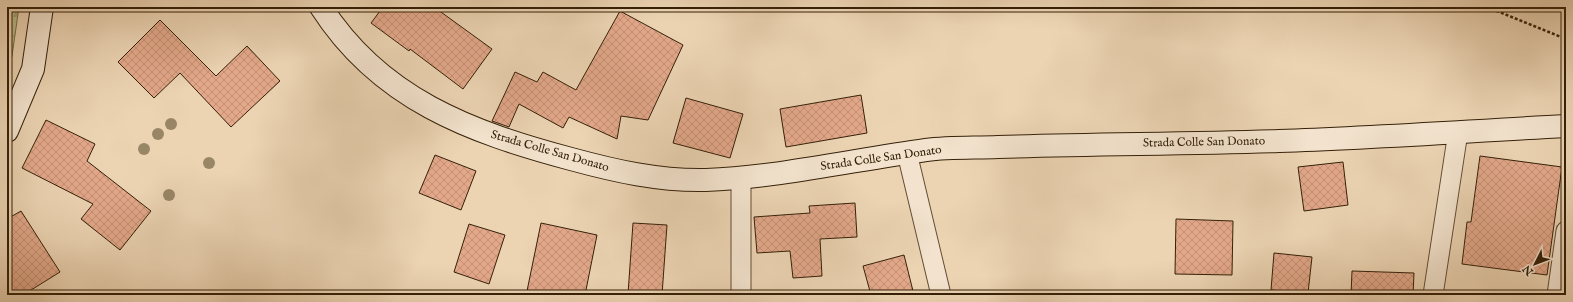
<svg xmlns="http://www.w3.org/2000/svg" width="1573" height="302" viewBox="0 0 1573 302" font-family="'IM FELL English',serif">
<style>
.forest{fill:url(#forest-firs);stroke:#766e4a}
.building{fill:url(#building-cross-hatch);stroke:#342008}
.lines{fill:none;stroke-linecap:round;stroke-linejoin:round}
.street-casing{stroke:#624d33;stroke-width:21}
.secondary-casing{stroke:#342008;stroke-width:24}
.path{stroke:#342008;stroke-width:2.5;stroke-dasharray:3 2;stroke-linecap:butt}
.street{stroke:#f3e3ce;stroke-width:19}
.secondary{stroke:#f3e3ce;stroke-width:22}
.tree{fill:#998667}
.labels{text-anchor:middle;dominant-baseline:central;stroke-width:4;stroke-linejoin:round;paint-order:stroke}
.street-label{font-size:12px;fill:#342008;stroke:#f3e3ce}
</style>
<defs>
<pattern id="forest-firs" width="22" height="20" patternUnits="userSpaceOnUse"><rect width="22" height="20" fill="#b9bc8b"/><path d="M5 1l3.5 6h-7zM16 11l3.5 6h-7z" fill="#a0a176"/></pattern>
<pattern id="building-cross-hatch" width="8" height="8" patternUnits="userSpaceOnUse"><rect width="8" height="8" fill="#e3a88a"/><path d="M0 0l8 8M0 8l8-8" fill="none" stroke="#c39076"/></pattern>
</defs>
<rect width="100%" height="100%" fill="#ecd4b3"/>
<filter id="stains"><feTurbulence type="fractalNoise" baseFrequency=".005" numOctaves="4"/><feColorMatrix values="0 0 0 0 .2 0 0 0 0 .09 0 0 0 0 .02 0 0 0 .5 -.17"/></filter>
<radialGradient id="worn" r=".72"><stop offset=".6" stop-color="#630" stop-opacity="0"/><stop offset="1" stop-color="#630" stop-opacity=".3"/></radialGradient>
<path class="forest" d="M7,7H19L12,56L7,75Z"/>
<g class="building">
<path d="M383,7H434L492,49L463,89L410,49L409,51L371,23Z"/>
<path d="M620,11L683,45L648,120L621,116L617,139L569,117L563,128L519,104L509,127L492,121L515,72L537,82L543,72L576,90Z"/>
<path d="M160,20L216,76L247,46L280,81L231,127L180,73L154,98L118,62Z"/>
<path d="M861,95L867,133L786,147L780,109Z"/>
<path d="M686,98L743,114L730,158L673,143Z"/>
<path d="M46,120L95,144L87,161L151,211L120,250L81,219L93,204L22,168Z"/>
<path d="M435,155L476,171L461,210L419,193Z"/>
<path d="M1480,156L1562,167L1547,275L1462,264L1467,222H1471Z"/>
<path d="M1343,162L1348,205L1304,211L1298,167Z"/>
<path d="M855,203L857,237L820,239L822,276L793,278L790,251L757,253L754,217L810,213L809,206Z"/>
<path d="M21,211L60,272L23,295H7V219Z"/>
<path d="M1176,219L1233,221L1232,275L1175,274Z"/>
<path d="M541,223L597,235L585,295H548L527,291Z"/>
<path d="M633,223L667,225L662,295L628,294Z"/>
<path d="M469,224L505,235L489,284L454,272Z"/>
<path d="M1274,253L1312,257L1308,293L1271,290Z"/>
<path d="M904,255L914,295H871L863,266Z"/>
<path d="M1352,271L1414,273L1413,295H1351Z"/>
</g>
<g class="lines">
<g class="street-casing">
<g id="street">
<path d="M907,153L941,295"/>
<path d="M741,178V295"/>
<path d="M1433,295L1458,132"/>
<path d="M1557,295L1566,231"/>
</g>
</g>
<g class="secondary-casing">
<g id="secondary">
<path d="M321,7C380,99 470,132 571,159C615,171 659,181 706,180C780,177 853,160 926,150C950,147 974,148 998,147C1091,144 1185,144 1279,141C1375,138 1470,131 1566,126"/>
<path d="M7,131L33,69L42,7"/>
</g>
</g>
<path class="path" d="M1487,7L1566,39"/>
<use href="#street" class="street"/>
<use href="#secondary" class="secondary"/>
</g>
<g class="tree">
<circle cx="171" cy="124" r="6"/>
<circle cx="158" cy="134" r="6"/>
<circle cx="144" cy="149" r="6"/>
<circle cx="209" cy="163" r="6"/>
<circle cx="169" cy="195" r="6"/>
</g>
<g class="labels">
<g class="street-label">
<text transform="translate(1204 142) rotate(-1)">Strada Colle San Donato</text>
<text transform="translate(550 151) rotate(16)">Strada Colle San Donato</text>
<text transform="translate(881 158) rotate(-8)">Strada Colle San Donato</text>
</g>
</g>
<rect width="1573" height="302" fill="none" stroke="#ecd4b3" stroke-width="24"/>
<rect x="8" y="8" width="1557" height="286" fill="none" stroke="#342008" stroke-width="2"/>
<rect x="12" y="12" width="1549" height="278" fill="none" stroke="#342008"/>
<g transform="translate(1535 264) rotate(228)" stroke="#f3e3ce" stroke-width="3" paint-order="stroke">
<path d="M0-3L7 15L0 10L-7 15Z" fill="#342008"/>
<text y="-6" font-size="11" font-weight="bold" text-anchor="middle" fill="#342008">N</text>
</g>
<rect width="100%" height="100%" filter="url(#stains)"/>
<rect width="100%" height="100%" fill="url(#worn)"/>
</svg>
